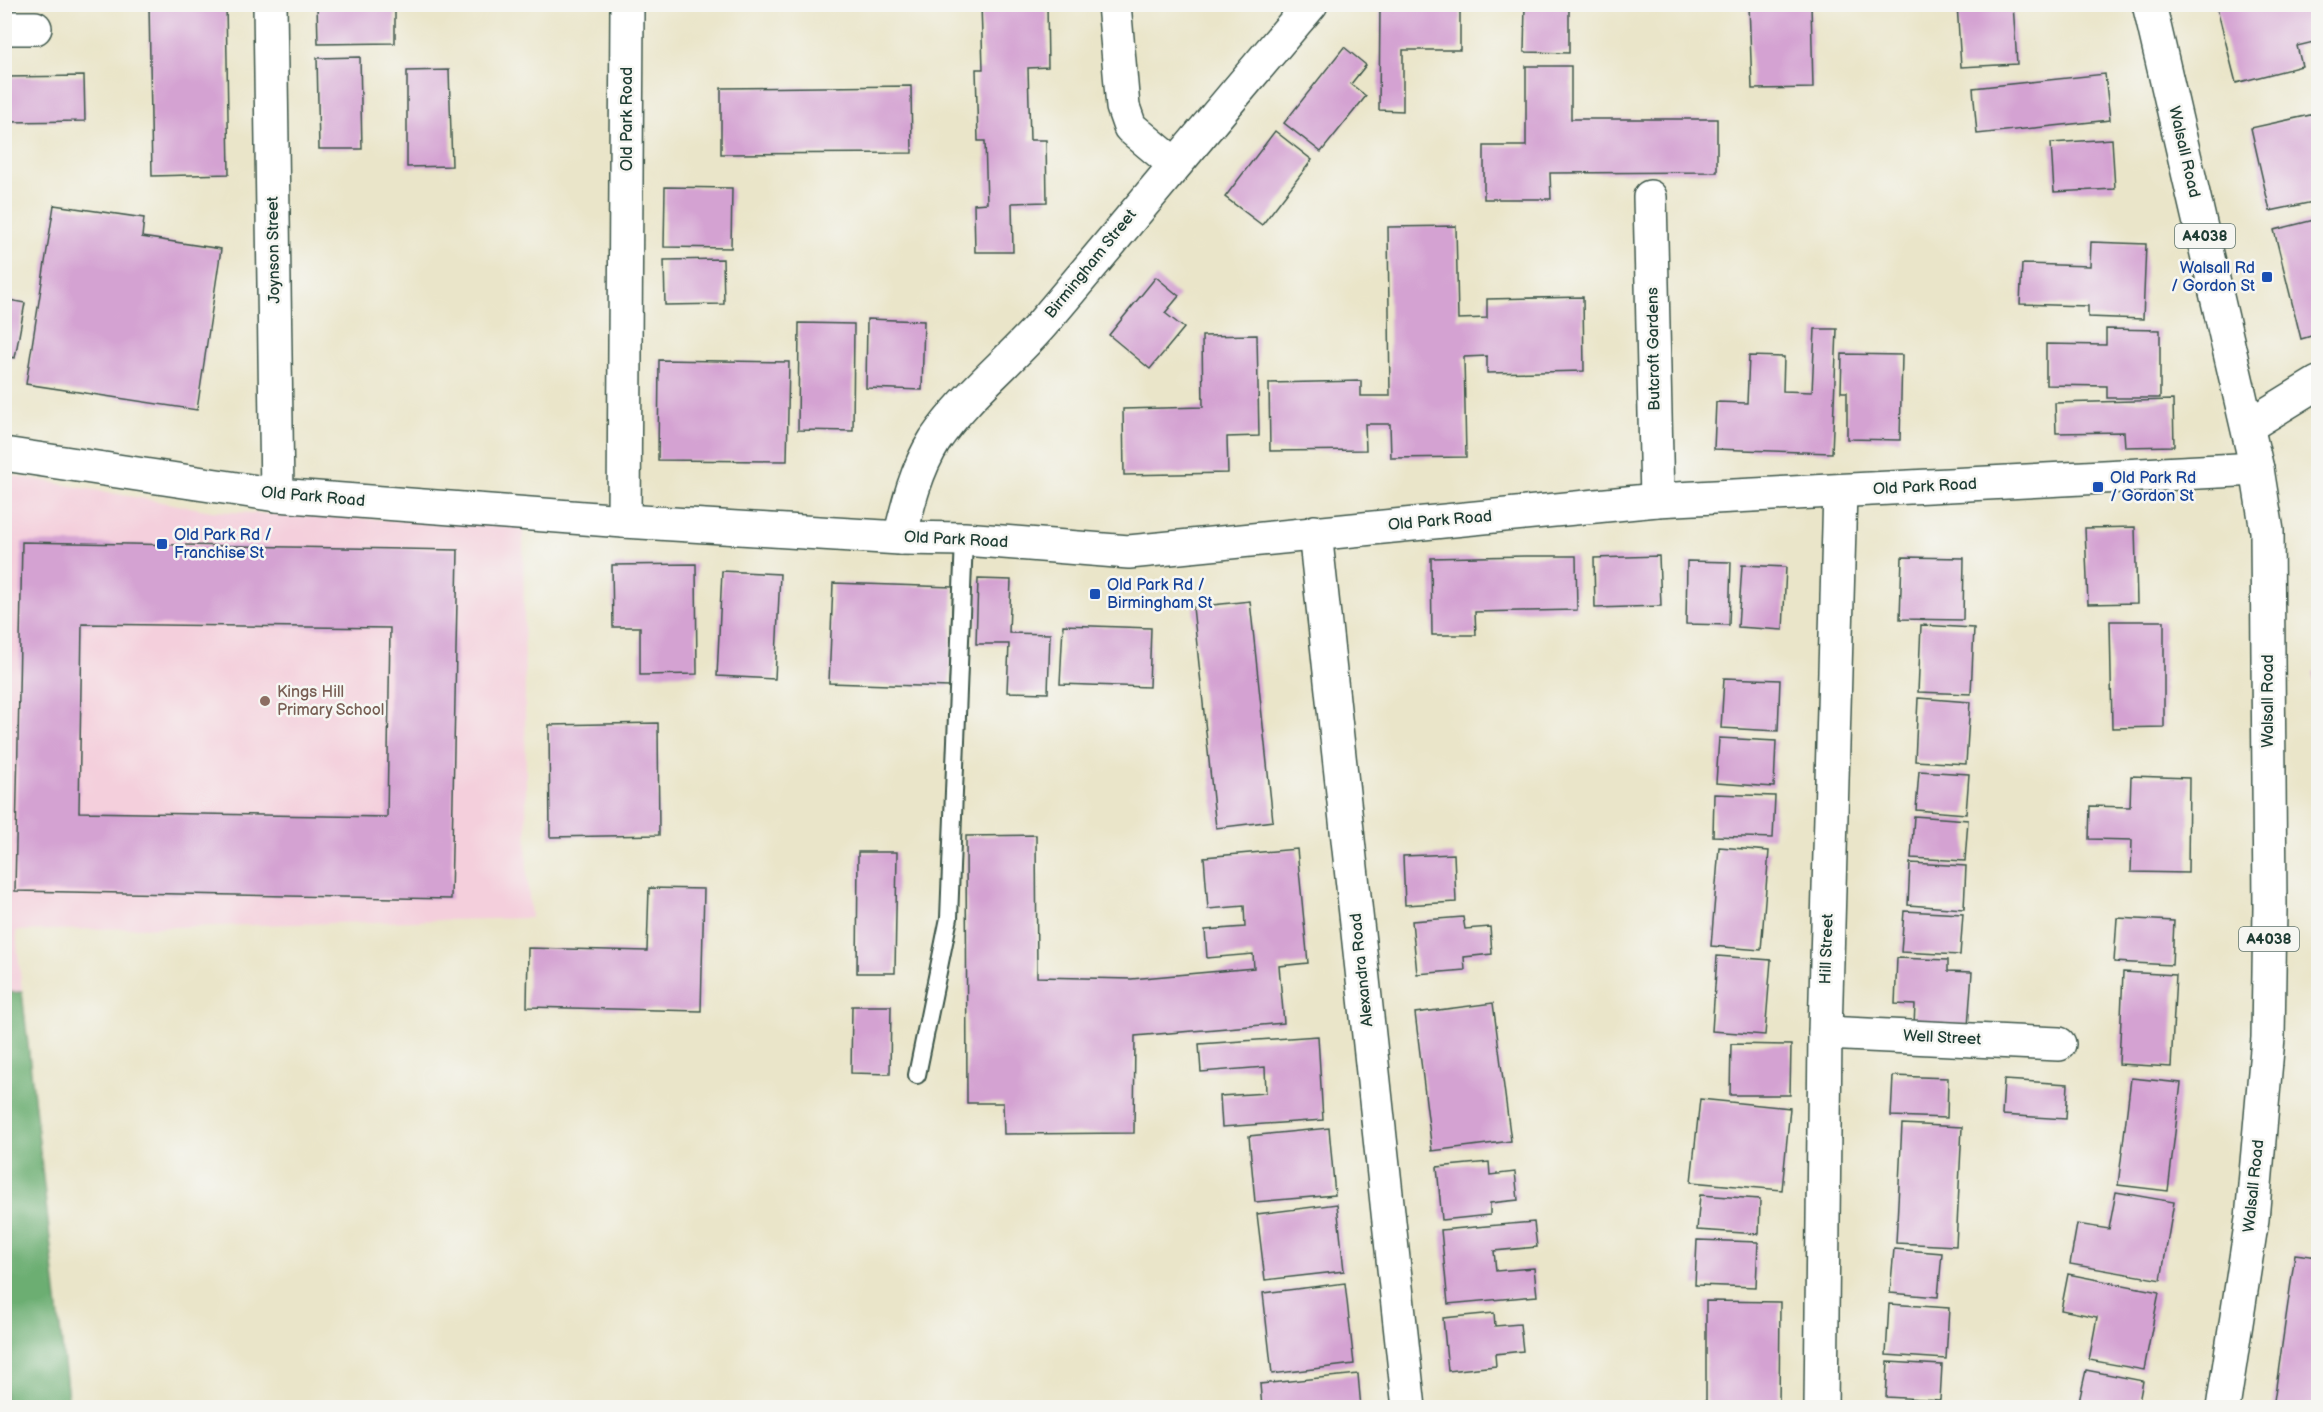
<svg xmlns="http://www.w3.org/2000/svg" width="2323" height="1412" viewBox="0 0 2323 1412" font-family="'Balsamiq Sans',sans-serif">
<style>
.built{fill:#f4cfdc}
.forest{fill:#6cae72;stroke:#467653;stroke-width:1.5}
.building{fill:#d4a2d2;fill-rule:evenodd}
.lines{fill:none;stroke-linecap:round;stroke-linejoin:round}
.lane-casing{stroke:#3d564a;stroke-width:20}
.street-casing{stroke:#3d564a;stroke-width:36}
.secondary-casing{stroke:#3d564a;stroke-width:36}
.primary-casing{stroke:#3d564a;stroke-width:36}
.lane{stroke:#fff;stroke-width:16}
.street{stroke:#fff;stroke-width:33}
.secondary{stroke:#fff;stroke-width:33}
.primary{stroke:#fff;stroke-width:33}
.transit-dot{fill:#1a4fb4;stroke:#f6f6f2;stroke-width:2}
.education-dot{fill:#8d6e63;stroke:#f6f6f2;stroke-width:2}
.labels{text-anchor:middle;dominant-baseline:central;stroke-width:5;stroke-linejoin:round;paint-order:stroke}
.shield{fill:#f6f6f2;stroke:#60746d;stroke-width:1.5}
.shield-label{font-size:15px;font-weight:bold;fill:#1f3d34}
.street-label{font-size:16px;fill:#1f3d34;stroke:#f6f6f2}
.transit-label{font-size:16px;fill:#164399;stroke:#f6f6f2;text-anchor:start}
.education-label{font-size:16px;fill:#785e54;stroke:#f6f6f2;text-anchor:start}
</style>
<rect width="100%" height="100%" fill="#f6f6f2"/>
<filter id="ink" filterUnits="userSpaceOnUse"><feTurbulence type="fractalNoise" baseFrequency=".0167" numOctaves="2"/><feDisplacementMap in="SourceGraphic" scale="12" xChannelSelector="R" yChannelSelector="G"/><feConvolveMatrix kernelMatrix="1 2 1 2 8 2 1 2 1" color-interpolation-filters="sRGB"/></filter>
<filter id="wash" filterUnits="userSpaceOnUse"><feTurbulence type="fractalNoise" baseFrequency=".008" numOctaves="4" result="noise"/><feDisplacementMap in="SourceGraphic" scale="24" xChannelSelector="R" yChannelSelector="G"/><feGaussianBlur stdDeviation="1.35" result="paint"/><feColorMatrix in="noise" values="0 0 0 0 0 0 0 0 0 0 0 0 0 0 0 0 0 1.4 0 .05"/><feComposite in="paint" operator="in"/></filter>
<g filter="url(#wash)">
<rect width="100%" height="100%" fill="#eae5c9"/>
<path class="built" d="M5,474L212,511L523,526L527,876L531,918L16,931L22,992L5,993Z"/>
<path class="forest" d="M22,992L69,1407H5L4,993Z"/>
<g id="blocks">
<g class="building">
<path d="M149,4H226L229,174L152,176Z"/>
<path d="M317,4H395V43L318,44Z"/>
<path d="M981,4H1047L1048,67L1028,68L1030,140H1046L1047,202L1012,203L1013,252H975L974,204L987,203L985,141H978L976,69H983Z"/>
<path d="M1380,4H1460V50H1403V111L1379,110Z"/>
<path d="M1525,4H1569V53L1524,52Z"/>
<path d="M1749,4H1811L1813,88L1752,89Z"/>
<path d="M1957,4H2013L2017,64L1961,67Z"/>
<path d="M2216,4H2318V41L2297,46L2302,66L2236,83Z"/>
<path d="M1344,47L1366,65L1351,84L1366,96L1321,152L1284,123Z"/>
<path d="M360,57L362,149H319L317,58Z"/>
<path d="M1526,66H1571V119H1717V172L1550,173L1551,199H1484V146H1526Z"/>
<path d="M449,70L452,166L407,167V71Z"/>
<path d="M2105,74L2110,120L1977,134L1973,88Z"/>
<path d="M84,76L85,121L5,122V77Z"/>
<path d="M911,86L912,153L721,154V88Z"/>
<path d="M2315,114L2318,130V201L2270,211L2251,128Z"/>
<path d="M1275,131L1312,160L1262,225L1225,197Z"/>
<path d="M2112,139L2115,189L2054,192L2051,143Z"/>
<path d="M665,187L732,188L731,248L664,247Z"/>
<path d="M54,205L144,218L142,237L221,249L197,410L26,384Z"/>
<path d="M2318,219V334L2301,339L2274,230Z"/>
<path d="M1456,226L1458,319L1487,318V299L1583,297L1584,371L1487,373V356L1464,357L1466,457L1391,458L1390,424H1365L1366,450L1270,451L1269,383L1361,381V396H1390L1388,227Z"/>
<path d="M2091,242L2146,244L2143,319L2088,317V306L2020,304L2022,264L2090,266Z"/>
<path d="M723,259L724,304L665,305L664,260Z"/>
<path d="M1156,277L1179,296L1165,313L1184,328L1150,369L1109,335Z"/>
<path d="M4,299L25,303L15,358L4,356Z"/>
<path d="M867,319L924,321L922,390L866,388Z"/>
<path d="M799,323L854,324L853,431L798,430Z"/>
<path d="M1815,329H1837L1832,453L1714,449L1716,402L1747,403L1749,356L1784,357L1783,391L1812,392Z"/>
<path d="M2106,329L2160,330V398H2107V386L2046,385V344L2106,345Z"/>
<path d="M1257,335L1259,436L1227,437L1228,473L1124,475L1123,409L1203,407L1202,336Z"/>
<path d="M1842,354L1902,355L1900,440L1847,439V392H1841Z"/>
<path d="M659,360L789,362L787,461L658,460Z"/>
<path d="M2173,400L2174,446L2125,447L2124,432L2056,433L2055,403Z"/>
<path d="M2318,435V517H2315L2313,436Z"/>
<path d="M2135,527L2137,603L2088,604L2085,528Z"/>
<path d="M22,542L458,550L451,899L15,891ZM82,624L390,628L387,817L79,812Z"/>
<path d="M1525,556H1576L1577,610L1475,612L1476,635H1432L1431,558Z"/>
<path d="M1659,556L1661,606L1595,608L1594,558Z"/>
<path d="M1902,557L1964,558L1963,620L1900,619Z"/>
<path d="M1687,561L1731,562L1729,625L1686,624Z"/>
<path d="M696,564L697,674L640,675V627H613L612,565Z"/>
<path d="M1742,565L1786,567L1783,630L1738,627Z"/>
<path d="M722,571L780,574L775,679L717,676Z"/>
<path d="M978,579L1011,580L1009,633L1050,634L1048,693L1007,692L1009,644H976Z"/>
<path d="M833,583L953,587L949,687L829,683Z"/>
<path d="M1250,601L1273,821L1216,828L1193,607Z"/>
<path d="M2110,621H2164V727L2112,728Z"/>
<path d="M1063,625L1151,628L1149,687L1060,684Z"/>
<path d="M1921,625L1974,628L1971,694L1918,692Z"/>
<path d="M2318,671V708H2317L2313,672Z"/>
<path d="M1724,678L1780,680L1778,731L1721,728Z"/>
<path d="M1918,698L1970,702L1966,764L1915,761Z"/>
<path d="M658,723L659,835L550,837L549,725Z"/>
<path d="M1719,738L1776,741L1774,787L1716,783Z"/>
<path d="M1919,771L1969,774L1966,814L1916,810Z"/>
<path d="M2131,776L2189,778L2188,873L2131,872L2132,840L2089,839L2090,806L2130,807Z"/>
<path d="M1714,794L1775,796L1773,838L1713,836Z"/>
<path d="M1914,816L1968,820L1965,861L1911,858Z"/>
<path d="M1036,835L1037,977L1131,979L1254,968L1253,954L1207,958L1205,930L1245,927L1244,906L1208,909L1204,857L1297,849L1308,963L1279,966L1284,1023L1135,1036L1134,1133L1004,1134L1003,1103H967L966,836Z"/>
<path d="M1719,847L1769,851L1761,950L1711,946Z"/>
<path d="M858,852H897L895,973H857Z"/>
<path d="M1454,854L1456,902L1405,905L1403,856Z"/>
<path d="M1910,863L1966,866L1964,909L1908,905Z"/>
<path d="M649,888L704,889L701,1011L527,1007L528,948L647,951Z"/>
<path d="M1904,911L1963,914L1960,955L1901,952Z"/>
<path d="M1463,917L1465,929L1490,927L1492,954L1464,957L1465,970L1417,974L1412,921Z"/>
<path d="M2117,918L2174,921L2172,965L2114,962Z"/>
<path d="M1717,956L1771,960L1765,1035L1712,1031Z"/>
<path d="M1897,958L1948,960V971L1972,972L1968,1027L1914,1024L1915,1005L1895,1004Z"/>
<path d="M2123,972L2176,975L2171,1067L2119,1064Z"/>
<path d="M1493,1003L1511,1141L1432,1151L1415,1013Z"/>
<path d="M852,1006H891L890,1074L851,1073Z"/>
<path d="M1318,1036L1323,1120L1222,1127L1220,1096L1266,1093L1265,1067L1201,1072L1199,1044Z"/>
<path d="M1731,1044L1791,1045L1790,1095H1730Z"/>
<path d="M1893,1076L1948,1078L1947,1118L1891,1116Z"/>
<path d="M2131,1078L2181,1083L2168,1191L2118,1185Z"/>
<path d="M2004,1080L2068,1084L2066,1119L2002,1115Z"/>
<path d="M1700,1099L1790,1108L1782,1190L1691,1182Z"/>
<path d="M1902,1124L1962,1127L1956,1246L1896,1243Z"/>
<path d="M1329,1128L1335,1195L1255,1202L1249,1136Z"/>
<path d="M1489,1162L1490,1175L1515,1172L1518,1200L1490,1203V1215L1442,1220L1437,1167Z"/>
<path d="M2116,1192L2174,1202L2161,1280L2070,1264L2077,1224L2109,1229Z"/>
<path d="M1700,1195L1760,1199L1759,1234L1697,1230Z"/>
<path d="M1337,1204L1344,1271L1265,1280L1257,1214Z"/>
<path d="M1534,1222L1537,1247L1494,1251L1496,1271L1534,1268L1537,1296L1448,1304L1441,1230Z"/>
<path d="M1697,1240L1758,1242L1756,1287L1695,1285Z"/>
<path d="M1894,1249L1942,1253L1938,1297L1890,1293Z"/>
<path d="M2295,1254L2318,1257V1408H2273Z"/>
<path d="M2068,1274L2159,1292L2144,1370L2089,1360L2097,1317L2061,1310Z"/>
<path d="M1345,1283L1354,1364L1272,1374L1263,1293Z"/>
<path d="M1706,1301L1780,1302L1779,1408H1706Z"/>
<path d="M1889,1304L1949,1308L1946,1359L1886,1355Z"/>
<path d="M1494,1313L1495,1326L1520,1324L1523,1351L1495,1354L1496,1366L1448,1371L1443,1318Z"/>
<path d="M1888,1362L1942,1365L1940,1400L1886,1397Z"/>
<path d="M2086,1370L2143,1381L2138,1408L2078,1406Z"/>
<path d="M1358,1374L1361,1408H1262L1260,1384Z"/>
<path d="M1888,1404L1939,1405V1408H1888Z"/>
</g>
</g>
</g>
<g filter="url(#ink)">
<use href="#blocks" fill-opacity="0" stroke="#3d564a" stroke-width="1.5"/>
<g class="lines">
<g class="lane-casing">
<path id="lane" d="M917,1075L949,918L964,539"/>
</g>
<g class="street-casing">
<g id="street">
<path d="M270,4L277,495"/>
<path d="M1114,4L1123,107L1130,127L1174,164"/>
<path d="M4,28H35"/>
<path d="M1650,197L1657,500"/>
<path d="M2248,426L2318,383"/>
<path d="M624,521L627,5"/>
<path d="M1315,532L1409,1408"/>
<path d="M900,538C908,504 916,470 935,440C964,397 1008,363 1042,324C1132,218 1220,110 1311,4"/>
<path d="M1825,1033L2059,1044"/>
<path d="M1821,1408L1825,1033L1840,491"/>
</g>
</g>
<g class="secondary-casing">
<path id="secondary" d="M4,454L277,495L624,521L900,538L964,539L1129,552L1657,500L2257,469"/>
</g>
<g class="primary-casing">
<path id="primary" d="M2149,4L2257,469L2267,531L2270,907L2268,1038L2252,1219L2223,1408"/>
</g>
<use href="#lane" class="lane"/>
<use href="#street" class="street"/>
<use href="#secondary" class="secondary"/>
<use href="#primary" class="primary"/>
</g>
</g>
<g class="transit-dot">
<rect x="2261" y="271" width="12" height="12" rx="3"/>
<rect x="2092" y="481" width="12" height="12" rx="3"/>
<rect x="156" y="538" width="12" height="12" rx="3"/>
<rect x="1089" y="588" width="12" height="12" rx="3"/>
</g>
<circle class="education-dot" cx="265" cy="701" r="6"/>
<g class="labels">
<g class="shield">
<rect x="2175" y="224" width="60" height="24" rx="4.5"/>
<rect x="2239" y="927" width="60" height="24" rx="4.5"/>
</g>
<g class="shield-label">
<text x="2205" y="236">A4038</text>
<text x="2269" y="939">A4038</text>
</g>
<g class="street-label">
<text transform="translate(627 119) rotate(-90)">Old Park Road</text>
<text transform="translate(2184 152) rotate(77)">Walsall Road</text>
<text transform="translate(274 250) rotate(-91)">Joynson Street</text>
<text transform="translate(1091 264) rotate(-51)">Birmingham Street</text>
<text transform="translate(1654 349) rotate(-91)">Butcroft Gardens</text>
<text transform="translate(1925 487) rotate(-3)">Old Park Road</text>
<text transform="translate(313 497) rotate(5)">Old Park Road</text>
<text transform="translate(1440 521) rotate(-5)">Old Park Road</text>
<text transform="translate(956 540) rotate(3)">Old Park Road</text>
<text transform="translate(2268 701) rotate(-90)">Walsall Road</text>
<text transform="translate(1827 949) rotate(-88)">Hill Street</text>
<text transform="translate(1362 970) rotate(-96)">Alexandra Road</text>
<text transform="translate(1942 1038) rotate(3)">Well Street</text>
<text transform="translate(2254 1186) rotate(-84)">Walsall Road</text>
</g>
<g class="transit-label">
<text x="2255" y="268" text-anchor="end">Walsall Rd<tspan x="2255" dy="18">/ Gordon St</tspan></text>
<text x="2110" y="478">Old Park Rd<tspan x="2110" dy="18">/ Gordon St</tspan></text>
<text x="174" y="535">Old Park Rd /<tspan x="174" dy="18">Franchise St</tspan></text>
<text x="1107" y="585">Old Park Rd /<tspan x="1107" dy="18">Birmingham St</tspan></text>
</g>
<g class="education-label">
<text x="277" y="692">Kings Hill<tspan x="277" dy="18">Primary School</tspan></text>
</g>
</g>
<rect width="2323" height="1412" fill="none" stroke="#f6f6f2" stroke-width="24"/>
</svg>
